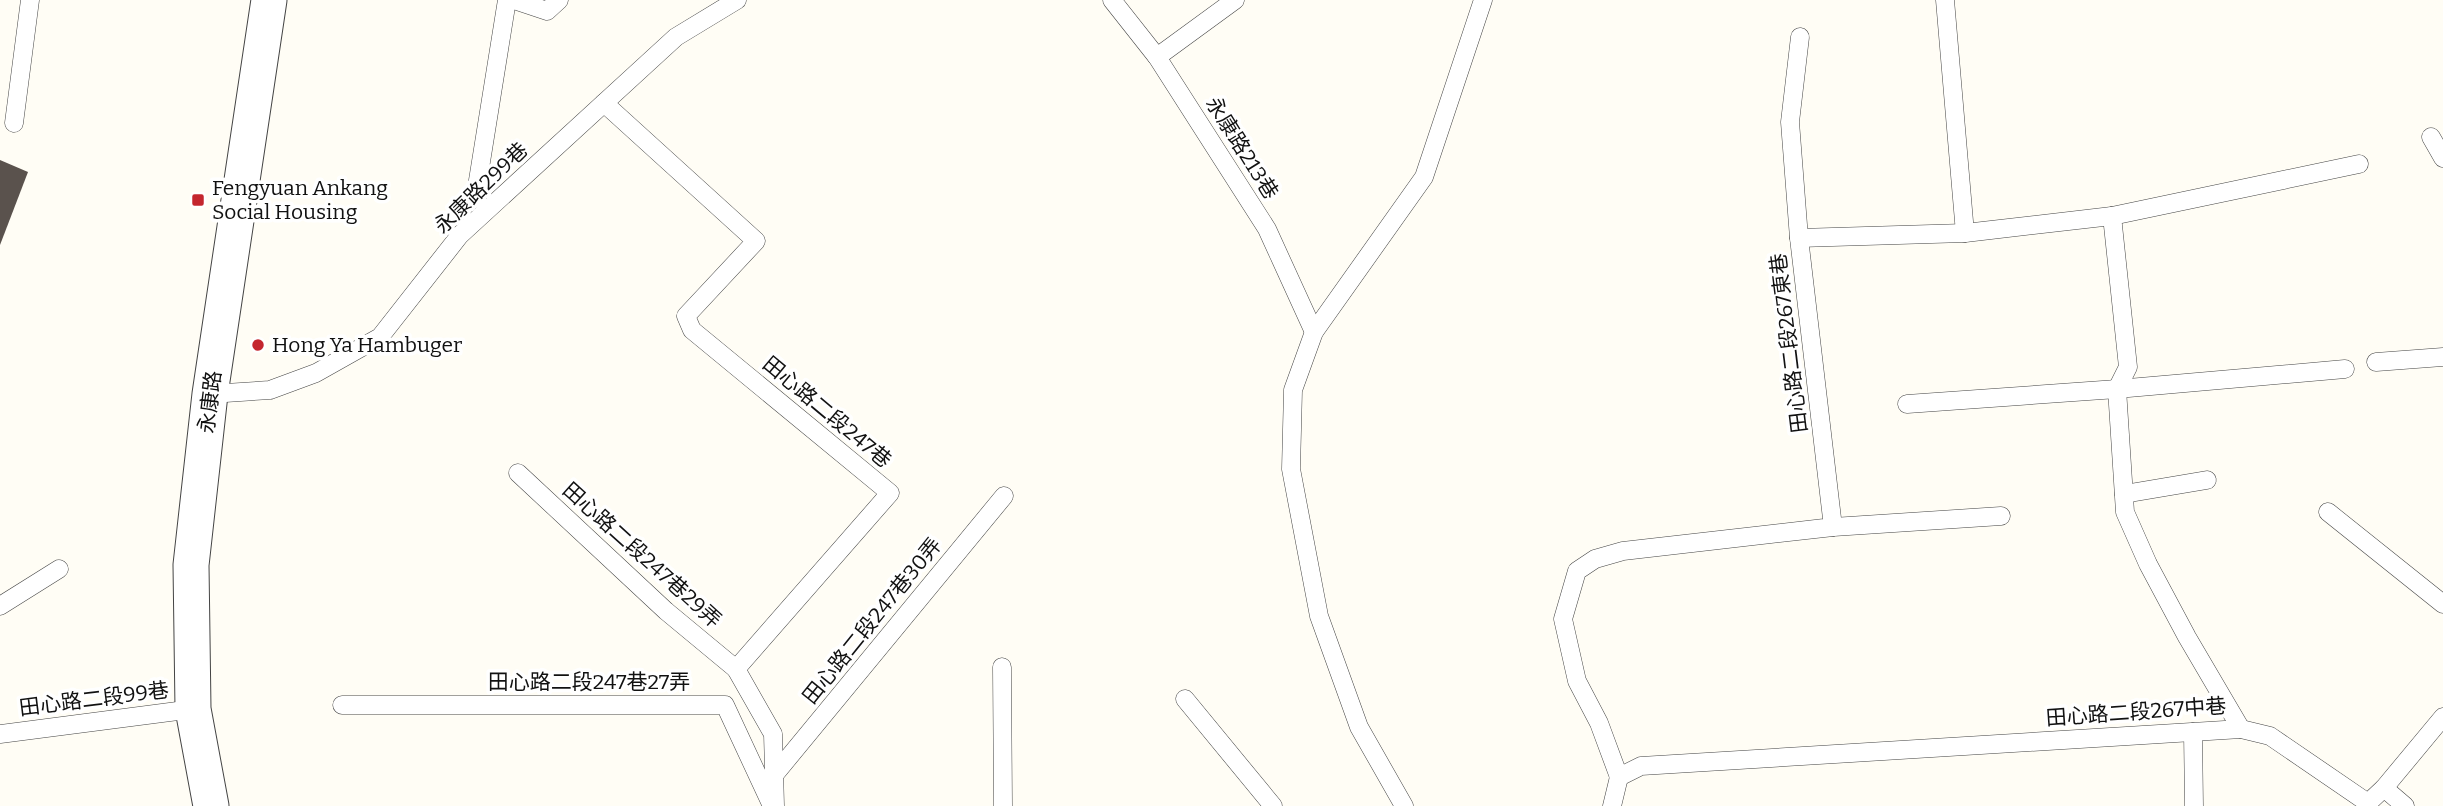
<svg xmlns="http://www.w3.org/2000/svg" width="2443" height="806" viewBox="0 0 2443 806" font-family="Bitter,'Noto Sans TC',serif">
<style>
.building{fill:#5a524d}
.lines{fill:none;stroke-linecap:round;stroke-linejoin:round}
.service-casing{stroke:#444;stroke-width:19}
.minor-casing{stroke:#444;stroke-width:37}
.service{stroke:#fff;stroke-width:18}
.minor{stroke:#fff;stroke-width:35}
.poi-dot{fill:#c4262e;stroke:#fff;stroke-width:2.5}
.labels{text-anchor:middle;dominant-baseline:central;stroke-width:7;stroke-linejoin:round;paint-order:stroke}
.street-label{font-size:21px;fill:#111;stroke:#fff}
.poi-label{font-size:21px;fill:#111;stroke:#fff;text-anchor:start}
</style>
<rect width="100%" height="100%" fill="#fffdf5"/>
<path class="building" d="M0,160L28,172L0,245Z"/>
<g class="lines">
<g class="service-casing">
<g id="service">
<path d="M514,0L547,11L559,0"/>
<path d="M1112,0L1157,57L1267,229L1314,332"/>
<path d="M1945,0L1965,233"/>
<path d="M1157,57L1235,0"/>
<path d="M604,103L756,241L686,316L692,330L890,493L736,669L773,734L775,806"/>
<path d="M14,123L30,0"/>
<path d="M2431,137L2443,158"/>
<path d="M475,199L507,0"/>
<path d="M1799,238L1790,122L1800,37"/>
<path d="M2376,362L2443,357"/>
<path d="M210,394L270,390L316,373L380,337L460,235L676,37L737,0"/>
<path d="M1907,404L2117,389L2345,369"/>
<path d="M518,473L666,611L736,669"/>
<path d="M2124,494L2207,480"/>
<path d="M2328,512L2443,604"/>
<path d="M1833,527L2001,516"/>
<path d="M0,606L59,569"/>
<path d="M1002,667L1003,806"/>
<path d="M1185,699L1273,806"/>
<path d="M342,705H725L772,806"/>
<path d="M2241,729L2270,736L2368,803L2384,788L2405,806"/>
<path d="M2193,732L2194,806"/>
<path d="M0,734L193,709"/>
<path d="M775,774L1004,496"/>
<path d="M1619,777L1599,723L1577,681L1563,619L1577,571L1595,559L1623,551L1833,527L1799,238L1965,233L2112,216L2359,164"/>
<path d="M1619,777L1641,766L2241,729L2187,637L2148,564L2125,512L2117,389L2128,367L2112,216"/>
<path d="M2384,788L2443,717"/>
<path d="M1404,806L1359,727L1319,616L1291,469L1293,390L1314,332L1424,177L1483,0"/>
<path d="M1612,806L1619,777"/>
</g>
</g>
<g class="minor-casing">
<path id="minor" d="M211,806L193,709L191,565L210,394L269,0"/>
</g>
<use href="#service" class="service"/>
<use href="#minor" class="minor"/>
</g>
<g class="poi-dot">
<rect x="191" y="193" width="14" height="14" rx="3.5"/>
<circle cx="258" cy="345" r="7"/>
</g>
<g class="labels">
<g class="street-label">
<text transform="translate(1242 148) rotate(58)">永康路213巷</text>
<text transform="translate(481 188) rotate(-44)">永康路299巷</text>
<text transform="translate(1789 343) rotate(-97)">田心路二段267東巷</text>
<text transform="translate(210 402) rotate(-83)">永康路</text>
<text transform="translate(827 412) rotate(40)">田心路二段247巷</text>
<text transform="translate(642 555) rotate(42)">田心路二段247巷29弄</text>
<text transform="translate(872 621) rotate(-51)">田心路二段247巷30弄</text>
<text x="589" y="682">田心路二段247巷27弄</text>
<text transform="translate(94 699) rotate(-7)">田心路二段99巷</text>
<text transform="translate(2136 712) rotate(-4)">田心路二段267中巷</text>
</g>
<g class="poi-label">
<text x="212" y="188">Fengyuan Ankang<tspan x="212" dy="24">Social Housing</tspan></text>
<text x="272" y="345">Hong Ya Hambuger</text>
</g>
</g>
</svg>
